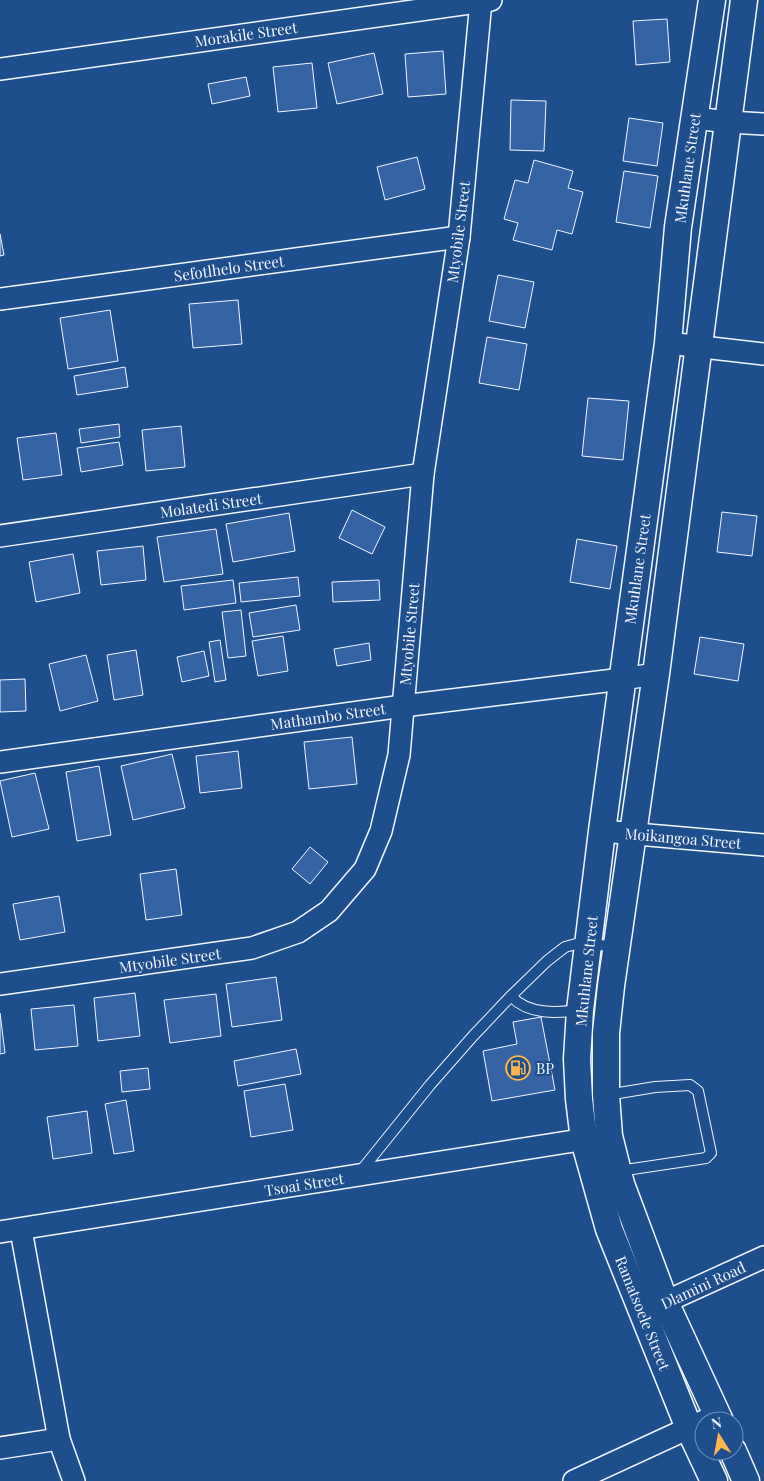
<svg xmlns="http://www.w3.org/2000/svg" width="764" height="1481" viewBox="0 0 764 1481" font-family="'Playfair Display',serif">
<style>
.building{fill:#3563a3;stroke:#f2f6ff}
.lines{fill:none;stroke-linecap:round;stroke-linejoin:round}
.service-casing{stroke:#f2f6ff;stroke-width:12}
.minor-casing{stroke:#f2f6ff;stroke-width:24}
.tertiary-casing{stroke:#f2f6ff;stroke-width:29}
.service{stroke:#1f4e8c;stroke-width:10}
.minor{stroke:#1f4e8c;stroke-width:21}
.tertiary{stroke:#1f4e8c;stroke-width:26}
.labels{text-anchor:middle;dominant-baseline:central;stroke-width:4;stroke-linejoin:round;paint-order:stroke}
.street-label{font-size:15px;fill:#f2f6ff;stroke:#1f4e8c}
.poi-label{font-size:15px;fill:#f2f6ff;stroke:#1f4e8c;text-anchor:start}
</style>
<rect width="100%" height="100%" fill="#1f4e8c"/>
<g class="building">
<path d="M667,19L670,62L636,65L633,21Z"/>
<path d="M443,51L446,94L408,97L405,54Z"/>
<path d="M374,53L383,94L337,104L328,63Z"/>
<path d="M312,63L317,108L278,112L273,67Z"/>
<path d="M246,77L250,96L212,104L208,84Z"/>
<path d="M511,100L546,101L544,151L510,150Z"/>
<path d="M629,118L663,123L657,166L623,161Z"/>
<path d="M417,157L425,189L385,200L377,167Z"/>
<path d="M534,160L573,171L568,188L583,192L572,234L557,230L552,250L513,240L518,223L504,219L515,180L528,183Z"/>
<path d="M624,171L658,176L650,228L616,222Z"/>
<path d="M0,234L4,255L0,256Z"/>
<path d="M498,275L534,282L525,328L489,321Z"/>
<path d="M238,300L242,344L193,348L189,304Z"/>
<path d="M110,310L118,361L68,369L60,318Z"/>
<path d="M487,337L527,344L519,390L479,383Z"/>
<path d="M125,367L128,387L77,395L74,376Z"/>
<path d="M588,398L629,401L623,460L582,456Z"/>
<path d="M119,424L120,437L81,443L79,429Z"/>
<path d="M181,426L185,467L146,471L142,430Z"/>
<path d="M56,433L62,475L23,480L17,438Z"/>
<path d="M119,442L123,465L81,472L77,448Z"/>
<path d="M352,510L385,527L372,554L339,538Z"/>
<path d="M722,512L757,516L752,556L717,552Z"/>
<path d="M289,513L295,551L233,562L226,524Z"/>
<path d="M216,529L223,574L164,582L157,537Z"/>
<path d="M577,539L617,546L610,589L570,582Z"/>
<path d="M143,546L146,580L101,585L97,551Z"/>
<path d="M73,554L80,593L36,602L29,562Z"/>
<path d="M298,577L300,596L241,602L239,583Z"/>
<path d="M233,580L236,603L184,610L181,586Z"/>
<path d="M379,580L380,600L333,602L332,582Z"/>
<path d="M296,605L300,630L253,637L249,613Z"/>
<path d="M241,610L246,656L228,658L222,612Z"/>
<path d="M283,636L288,671L258,676L252,641Z"/>
<path d="M700,637L744,644L738,681L694,674Z"/>
<path d="M220,640L226,680L215,682L209,642Z"/>
<path d="M369,643L371,660L337,666L334,649Z"/>
<path d="M136,650L143,695L114,700L107,655Z"/>
<path d="M204,651L209,676L182,682L177,657Z"/>
<path d="M86,655L98,701L60,711L49,664Z"/>
<path d="M25,679L26,711L0,712V680Z"/>
<path d="M352,737L357,784L309,789L304,742Z"/>
<path d="M238,751L242,788L200,793L196,756Z"/>
<path d="M172,754L185,808L133,820L121,766Z"/>
<path d="M99,766L111,835L77,841L66,772Z"/>
<path d="M35,773L49,829L12,837L0,781Z"/>
<path d="M310,847L328,862L310,884L292,869Z"/>
<path d="M176,869L182,915L146,920L140,874Z"/>
<path d="M59,896L65,932L20,940L13,904Z"/>
<path d="M276,977L282,1020L232,1027L226,984Z"/>
<path d="M135,993L140,1036L98,1041L94,998Z"/>
<path d="M216,994L221,1036L170,1043L164,1000Z"/>
<path d="M74,1005L78,1046L35,1050L31,1009Z"/>
<path d="M0,1013L5,1053L0,1054Z"/>
<path d="M541,1017L555,1090L492,1101L483,1051L517,1044L513,1022Z"/>
<path d="M296,1049L301,1074L238,1086L234,1061Z"/>
<path d="M148,1068L150,1089L122,1092L120,1071Z"/>
<path d="M285,1084L293,1130L251,1137L244,1091Z"/>
<path d="M126,1100L134,1151L114,1154L105,1104Z"/>
<path d="M87,1111L92,1153L53,1159L47,1117Z"/>
</g>
<g class="lines">
<g class="service-casing">
<g id="service">
<path d="M511,996C528,1015 557,1013 580,1010"/>
<path d="M607,1095L655,1087L690,1085L698,1091L711,1153L706,1158L619,1171"/>
<path d="M360,1172L430,1085L473,1036L511,996L547,961L565,947L576,944L617,946"/>
</g>
</g>
<g class="minor-casing">
<g id="minor">
<path d="M0,69L491,0"/>
<path d="M694,118L729,122L764,124"/>
<path d="M0,299L459,237"/>
<path d="M668,343L764,354"/>
<path d="M0,536L423,474"/>
<path d="M0,762L403,706L622,679L656,674"/>
<path d="M602,831L764,845"/>
<path d="M0,984L252,948L298,932L329,911L365,869L381,831L399,755L423,474L459,237L481,1"/>
<path d="M21,1230L59,1439L74,1481"/>
<path d="M0,1232L599,1137"/>
<path d="M652,1308L764,1257"/>
<path d="M0,1448L59,1439"/>
<path d="M574,1481L717,1415"/>
</g>
</g>
<g class="tertiary-casing">
<g id="tertiary">
<path d="M712,0L678,227L668,343L602,831L580,1010L577,1059L579,1099L584,1140L609,1229L689,1428L714,1481"/>
<path d="M720,1421L665,1302L621,1184L609,1136L606,1095V1033L611,986L656,674L744,0"/>
<path d="M733,1451L746,1481"/>
</g>
</g>
<use href="#service" class="service"/>
<use href="#minor" class="minor"/>
<use href="#tertiary" class="tertiary"/>
</g>
<defs>
<g id="fuel-ring" transform="scale(1.25)"><circle r="9.5" fill="#1f4e8c" stroke="#ffb74d" stroke-width="1.5"/><path d="M-5.5-6h7V0h2V4h1.3V-2.5L3-4.5l.8-.8L6-3V5H2.5V1h-1V6h-7ZM-4.2-4.7v3.2H.2V-4.7Z" fill="#ffb74d"/></g>
</defs>
<g fill-rule="evenodd">
<use href="#fuel-ring" x="518" y="1068"/>
</g>
<g class="labels">
<g class="street-label">
<text transform="translate(246 34) rotate(-8)">Morakile Street</text>
<text transform="translate(687 168) rotate(-82)">Mkuhlane Street</text>
<text transform="translate(458 232) rotate(-83)">Mtyobile Street</text>
<text transform="translate(229 268) rotate(-8)">Sefotlhelo Street</text>
<text transform="translate(211 505) rotate(-8)">Molatedi Street</text>
<text transform="translate(637 569) rotate(-82)">Mkuhlane Street</text>
<text transform="translate(409 634) rotate(-85)">Mtyobile Street</text>
<text transform="translate(328 716) rotate(-8)">Mathambo Street</text>
<text transform="translate(683 838) rotate(5)">Moikangoa Street</text>
<text transform="translate(170 960) rotate(-8)">Mtyobile Street</text>
<text transform="translate(586 971) rotate(-84)">Mkuhlane Street</text>
<text transform="translate(304 1184) rotate(-9)">Tsoai Street</text>
<text transform="translate(703 1285) rotate(-25)">Dlamini Road</text>
<text transform="translate(643 1313) rotate(68)">Ramatsoele Street</text>
</g>
<g class="poi-label">
<text x="536" y="1068">BP</text>
</g>
</g>
<g transform="translate(719 1436) rotate(349)"><circle r="24" fill="#1f4e8c" stroke="#7391ba"/>
<path d="M0-4L9 19L0 12L-9 19Z" fill="#ffb74d"/>
<text y="-8" font-size="14" font-weight="bold" text-anchor="middle" fill="#f2f6ff">N</text>
</g>
</svg>
